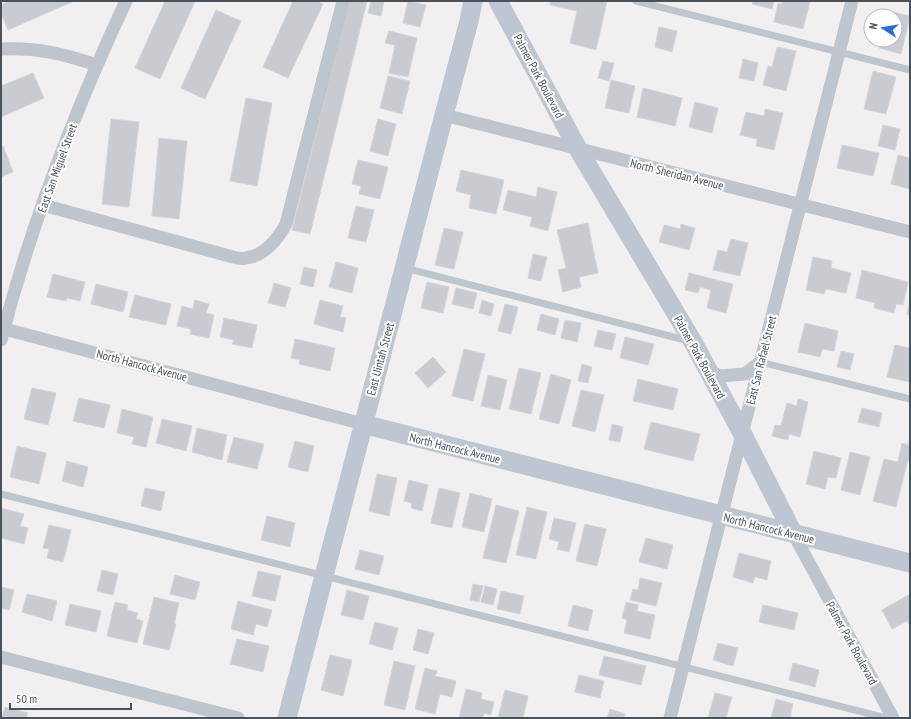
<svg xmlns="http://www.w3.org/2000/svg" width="911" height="719" viewBox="0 0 911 719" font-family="'PT Sans Narrow',sans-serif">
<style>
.building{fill:#c9cbd1;stroke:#d3d5da}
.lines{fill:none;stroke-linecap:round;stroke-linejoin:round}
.service{stroke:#bfc5cc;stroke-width:7}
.minor{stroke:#bfc5cc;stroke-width:13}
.secondary{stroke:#bec6d1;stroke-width:19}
.labels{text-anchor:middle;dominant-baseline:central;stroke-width:4;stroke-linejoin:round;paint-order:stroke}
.street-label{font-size:12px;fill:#49515a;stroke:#fff}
</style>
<rect width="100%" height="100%" fill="#f1efef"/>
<g class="building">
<path d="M9,1H74L8,30L1,13V5Z"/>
<path d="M165,1H195L160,79L135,68Z"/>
<path d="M293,1H317L323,4L288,78L263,67Z"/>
<path d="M349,1H367L310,234L292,230Z"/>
<path d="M371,1H384L381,16L368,13Z"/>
<path d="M408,1L426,5L420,27L403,23Z"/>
<path d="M550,1H607L596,50L570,43L577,11L550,5Z"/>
<path d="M753,1H774L772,9L752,4Z"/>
<path d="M783,1H810L803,29L774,22L778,3L782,4Z"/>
<path d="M216,10L241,21L205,99L181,88Z"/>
<path d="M885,10L910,16L901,54L879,48L881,40H895V16H884Z"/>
<path d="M659,27L677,31L672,52L655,47Z"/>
<path d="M389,31L417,38L408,77L389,73L395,45L385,43Z"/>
<path d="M777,47L796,51L786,91L763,85L768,66L772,67Z"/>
<path d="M743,59L758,63L754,81L739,78Z"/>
<path d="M603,61L614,63L609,81L598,78Z"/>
<path d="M873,71L896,77L886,114L864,109Z"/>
<path d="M33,73L44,98L1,117V86Z"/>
<path d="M388,76L410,81L402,114L380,108Z"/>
<path d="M611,80L635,86L629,113L605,108Z"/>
<path d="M643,88L682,98L675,126L637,117Z"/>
<path d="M246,98L272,103L257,186L230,181Z"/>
<path d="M695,102L718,108L712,133L689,127Z"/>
<path d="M765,109L783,113L774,150L756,146L757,139L740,135L746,112L764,116Z"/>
<path d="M111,119L139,122L129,207L102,204Z"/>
<path d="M378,119L396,124L388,156L370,151Z"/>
<path d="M883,125L900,129L895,150L878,146Z"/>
<path d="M159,138L187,141L179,219L152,216Z"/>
<path d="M842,145L879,153L873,176L837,168Z"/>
<path d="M3,146L13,172L1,177V147Z"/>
<path d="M898,155L910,158V189L891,184Z"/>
<path d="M358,160L388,167L380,199L359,194L361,186L352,184Z"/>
<path d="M461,170L504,180L496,214L469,208L471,195L456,191Z"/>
<path d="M538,187L557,192L548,231L530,226L532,217L503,210L508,190L536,197Z"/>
<path d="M356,206L374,210L366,242L348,238Z"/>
<path d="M588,223L598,273L579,277L581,287L563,292L558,270L566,268L557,230Z"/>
<path d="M681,224L695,228L689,250L659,242L664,225L680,229Z"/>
<path d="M444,228L463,232L454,269L435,265Z"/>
<path d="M731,239L748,243L740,276L713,270L718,250L727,252Z"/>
<path d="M533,254L547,257L541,281L528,278Z"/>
<path d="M813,257L832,261L831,268L851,273L846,293L826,289L824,294L806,290Z"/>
<path d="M336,262L358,268L352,293L329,287Z"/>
<path d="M304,267L317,270L313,287L300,284Z"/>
<path d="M862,270L908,282L903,305L896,304L894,313L874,308L875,303L856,298Z"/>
<path d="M689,273L733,284L726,313L707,308L711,290L700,287L698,293L685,290Z"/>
<path d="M53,274L85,282L80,301L67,298L66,301L47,297Z"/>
<path d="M427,282L449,287L443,313L421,308Z"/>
<path d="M274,283L291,288L285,307L268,303Z"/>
<path d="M96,284L128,292L123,312L91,304Z"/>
<path d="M456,288L477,293L473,309L452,304Z"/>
<path d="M135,295L171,304L166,325L129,317Z"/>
<path d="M195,300L209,304L206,313L214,315L209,338L190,334L191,329L177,326L182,306L193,309Z"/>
<path d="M320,300L343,306L340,317L346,318L343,332L314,324Z"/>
<path d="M482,300L494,304L491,316L479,313Z"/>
<path d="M910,300V315L907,314Z"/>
<path d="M505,304L518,307L511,334L498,331Z"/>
<path d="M541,314L559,319L555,335L537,330Z"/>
<path d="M224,318L257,325L252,348L232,344L234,340L220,337Z"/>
<path d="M565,320L581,323L577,342L561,338Z"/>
<path d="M805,323L838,331L834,351L822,349L820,357L798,352Z"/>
<path d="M598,330L616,334L612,350L594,346Z"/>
<path d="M625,337L654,344L648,365L620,358Z"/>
<path d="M295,339L335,348L330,371L299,364L300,360L291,358Z"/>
<path d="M895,345L910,348V382L887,377Z"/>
<path d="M464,349L485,354L473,401L452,396Z"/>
<path d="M841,351L854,354L850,370L837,367Z"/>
<path d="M433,357L446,372L428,388L415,373Z"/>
<path d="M582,364L592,367L588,383L578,381Z"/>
<path d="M519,368L541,373L531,414L509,409Z"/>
<path d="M551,374L571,380L559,424L539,419Z"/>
<path d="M488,375L507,380L500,410L481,406Z"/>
<path d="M638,379L678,389L673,410L633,401Z"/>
<path d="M32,388L56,393L48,425L24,419Z"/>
<path d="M581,390L604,395L595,432L572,426Z"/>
<path d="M79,398L110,405L104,428L73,421Z"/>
<path d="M798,399L808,402L800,437L789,434L788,440L772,436L775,425L781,426L787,403L797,406Z"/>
<path d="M862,408L882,413L879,427L858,422Z"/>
<path d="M122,409L153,417L146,447L132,444L134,437L117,433Z"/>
<path d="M162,419L192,426L186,451L156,443Z"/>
<path d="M651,422L700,434L693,461L644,449Z"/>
<path d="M612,424L623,427L620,442L609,440Z"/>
<path d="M197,428L227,435L222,460L192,452Z"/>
<path d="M234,437L264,444L257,469L227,462Z"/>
<path d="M910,437V460H908L896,507L873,501L884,459L898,462L902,443L908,445Z"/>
<path d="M295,441L314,446L308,472L288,467Z"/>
<path d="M17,446L46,453L39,484L10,477Z"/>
<path d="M814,451L841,458L836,478L828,477L825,489L806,484Z"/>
<path d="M850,452L870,457L860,495L841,490Z"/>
<path d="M67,461L88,467L83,487L62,481Z"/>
<path d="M377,474L397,478L389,516L369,511Z"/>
<path d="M409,480L428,485L422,511L411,508L412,503L404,501Z"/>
<path d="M145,488L165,492L161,511L141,506Z"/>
<path d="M439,488L460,493L452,528L431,523Z"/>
<path d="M470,493L492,499L484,532L462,527Z"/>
<path d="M496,505L519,511L506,563L483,558Z"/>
<path d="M527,507L547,512L536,559L516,555Z"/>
<path d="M1,508L24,514L20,526L28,528L24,544L1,538Z"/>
<path d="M267,516L295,523L290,547L261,540Z"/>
<path d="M554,518L576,523L569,552L557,549L559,542L549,539Z"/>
<path d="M585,524L606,529L597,566L576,561Z"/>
<path d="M49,525L71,530L63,562L47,558L49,549L43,548Z"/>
<path d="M646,538L673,545L667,569L639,562Z"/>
<path d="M360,550L384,556L379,575L355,569Z"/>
<path d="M739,553L771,561L767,580L755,577L753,583L733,577Z"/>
<path d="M102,570L118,574L113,595L97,591Z"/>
<path d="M258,571L281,576L275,601L252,596Z"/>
<path d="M175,575L200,582L195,600L170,594Z"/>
<path d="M640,578L662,583L656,606L630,600L633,589L638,590Z"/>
<path d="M473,584L483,586L479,602L470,600Z"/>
<path d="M485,586L497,589L493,605L481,602Z"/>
<path d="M1,587L14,590L9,610L1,608Z"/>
<path d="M347,590L369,596L363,620L341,615Z"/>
<path d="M501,591L524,596L520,614L497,609Z"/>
<path d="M27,594L57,601L52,621L22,612Z"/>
<path d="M910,594V626L907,621L892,629L882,610Z"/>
<path d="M154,597L179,603L174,624H176L169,650L143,644Z"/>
<path d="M238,601L272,610L267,627L256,624L253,635L231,629Z"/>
<path d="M115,602L128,605L127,610L138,613L136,619L143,621L137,643L107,636Z"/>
<path d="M626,602L638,605L637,611L655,615L650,639L624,633L627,620L622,618Z"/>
<path d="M70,604L101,611L96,632L65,625Z"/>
<path d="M573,605L593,610L588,631L568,626Z"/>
<path d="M763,605L798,613L794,630L759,622Z"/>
<path d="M375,622L398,628L392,650L369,644Z"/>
<path d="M418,629L434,633L428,654L413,650Z"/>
<path d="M237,639L269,646L263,672L230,664Z"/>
<path d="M718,643L738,648L733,666L713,660Z"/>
<path d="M330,655L352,660L343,696L321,690Z"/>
<path d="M604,656L646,666L641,685L599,675Z"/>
<path d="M394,661L415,666L405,710L384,705Z"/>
<path d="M793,663L819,670L815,687L789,680Z"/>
<path d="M425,668L437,671L435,676L456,681L452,697L440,694L435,714L415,709Z"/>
<path d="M579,675L604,681L600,698L575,692Z"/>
<path d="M466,689L482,693L481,699L494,702L491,715L484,713L483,718H459Z"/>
<path d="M505,690L528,696L523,718H498Z"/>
<path d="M715,693L732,697L726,718H708Z"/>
<path d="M776,699L793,704L790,718H771Z"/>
<path d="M5,707L28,713L26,718H2Z"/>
<path d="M610,709L625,714L624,718H607Z"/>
</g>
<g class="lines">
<g class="service">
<path d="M636,1L910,70"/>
<path d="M405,268L689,341"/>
<path d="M760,362L910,399"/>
<path d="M1,494L886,718"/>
</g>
<g class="minor">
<path d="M1,49C37,47 63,54 97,65"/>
<path d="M444,115L910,232"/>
<path d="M43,205L233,257C237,258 242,259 246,258C264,256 278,239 286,224L343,1"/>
<path d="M1,328L363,424"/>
<path d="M1,340C31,224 75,110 126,1"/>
<path d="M709,371L720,376L745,374L760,362"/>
<path d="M793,533L893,718"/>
<path d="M1,657L238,718"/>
<path d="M670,718L852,1"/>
</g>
<g class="secondary">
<path d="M498,1L578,149L693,342L742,433L793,533"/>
<path d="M363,424L910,563"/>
<path d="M287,718L444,115L469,21L473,1"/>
</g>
</g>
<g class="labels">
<g class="street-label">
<text transform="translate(539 76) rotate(62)">Palmer Park Boulevard</text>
<text transform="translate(57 168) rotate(-70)">East San Miguel Street</text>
<text transform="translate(677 174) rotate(14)">North Sheridan Avenue</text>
<text transform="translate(700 357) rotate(61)">Palmer Park Boulevard</text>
<text transform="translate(380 359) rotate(-75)">East Uintah Street</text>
<text transform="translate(761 360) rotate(-76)">East San Rafael Street</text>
<text transform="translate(142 365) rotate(15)">North Hancock Avenue</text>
<text transform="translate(455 448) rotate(14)">North Hancock Avenue</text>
<text transform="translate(769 528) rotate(14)">North Hancock Avenue</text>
<text transform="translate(852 643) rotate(61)">Palmer Park Boulevard</text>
</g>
</g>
<rect width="911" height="719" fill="none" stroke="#49515a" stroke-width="4"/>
<g transform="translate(883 28) rotate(282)"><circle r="19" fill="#ffffff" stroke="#b6b9bd"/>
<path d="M0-3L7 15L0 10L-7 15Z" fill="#2c6dce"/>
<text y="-6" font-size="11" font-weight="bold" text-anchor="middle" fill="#49515a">N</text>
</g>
<path d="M10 703v6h121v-6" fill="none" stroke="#49515a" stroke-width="2"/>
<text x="16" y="703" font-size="12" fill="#49515a" stroke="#ffffff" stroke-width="3" paint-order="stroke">50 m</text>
</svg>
